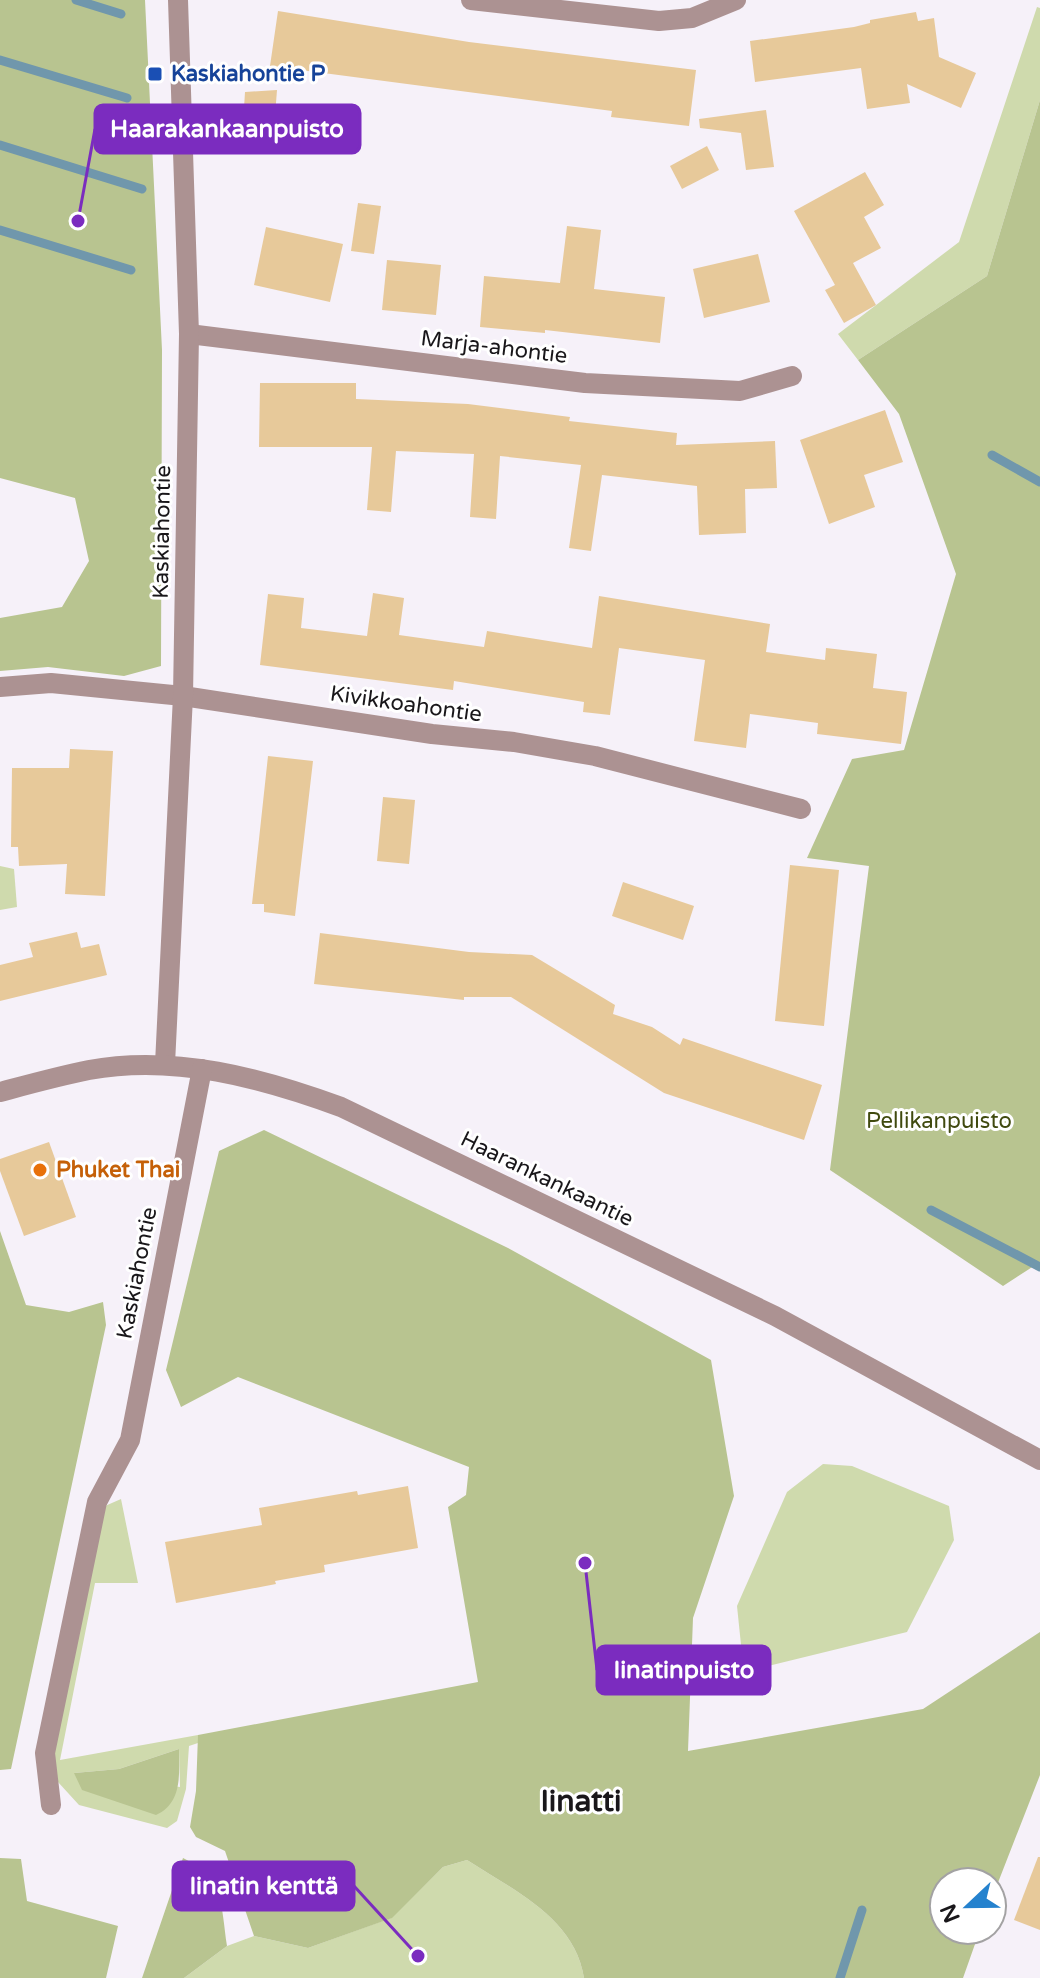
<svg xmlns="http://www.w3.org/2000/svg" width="1040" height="1978" viewBox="0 0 1040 1978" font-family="'Varela Round',sans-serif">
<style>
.green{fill:#cfdaad;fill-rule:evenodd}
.forest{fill:#b8c490}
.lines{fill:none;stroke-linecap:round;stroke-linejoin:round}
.stream{stroke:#7097ac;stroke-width:9}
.building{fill:#e7c99a}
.minor{stroke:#ac9292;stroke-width:20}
.transit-dot{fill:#1a4fb4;stroke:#fff;stroke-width:3}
.food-dot{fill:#e8710a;stroke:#fff;stroke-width:3}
.labels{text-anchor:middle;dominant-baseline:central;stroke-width:6;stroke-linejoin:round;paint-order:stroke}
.transit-label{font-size:22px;font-weight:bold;fill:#164399;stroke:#fff;text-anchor:start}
.street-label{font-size:22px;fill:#19171a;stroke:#fff}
.park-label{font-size:22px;fill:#404a0f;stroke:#fff}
.food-label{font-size:22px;font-weight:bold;fill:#c56008;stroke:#fff;text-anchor:start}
.district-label{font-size:30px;font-weight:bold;fill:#19171a;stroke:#fff}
.leader{fill:none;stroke:#7b2cbf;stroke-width:3}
.callout-dot{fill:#7b2cbf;stroke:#fff;stroke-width:3}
.callout{fill:#7b2cbf;stroke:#7b2cbf;stroke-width:3}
.callout-label{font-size:24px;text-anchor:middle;font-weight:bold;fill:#fff}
</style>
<rect width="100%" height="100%" fill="#f6f1f9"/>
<g class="green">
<path d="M1037,7L1040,8V100L987,276L858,360L838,334L959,242Z"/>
<path d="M0,866L14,869L17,907L0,910Z"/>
<path d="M823,1464L852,1466L949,1506L954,1540L907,1632L764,1667L743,1664L737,1606L787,1492Z"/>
<path d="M121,1499L138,1583H95L60,1760L198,1735V1743L189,1746L186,1789L177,1821L167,1828L79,1805L58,1782L52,1751L105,1506ZM179,1749L180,1787L74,1773L119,1769Z"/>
<path d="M467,1860C513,1890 575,1918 584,1978H184L227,1946L254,1936L308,1948L391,1918L443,1867Z"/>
</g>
<g class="forest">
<path d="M0,0H145L162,350L161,666L124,676L48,667L0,671V618L62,607L89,561L75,498L0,478Z"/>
<path d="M1040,100V1262L1003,1286L830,1170L869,866L807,858L852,759L904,750L956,574L899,414L858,360L987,276Z"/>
<path d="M264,1130L508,1248L711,1360L734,1496L693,1618L688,1751L923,1709L1040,1632V1775L992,1898V1882H944V1930H980L963,1978H584C575,1918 513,1890 467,1860L443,1867L392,1918L308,1948L254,1936L225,1851L196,1837L190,1827L196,1791L198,1735L478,1682L448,1507L466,1495L469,1467L238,1377L181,1407L166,1370L219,1151Z"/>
<path d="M0,1231L26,1305L69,1312L103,1302L106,1325L11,1769L0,1770Z"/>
<path d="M179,1749C179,1773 183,1803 156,1815L82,1790L74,1773L119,1769Z"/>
<path d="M0,1858L21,1859L27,1901L118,1926L106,1978H0Z"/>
<path d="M183,1858C224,1877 221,1905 227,1946L184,1978H142Z"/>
</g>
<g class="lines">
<g class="stream">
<path d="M76,0L121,14"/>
<path d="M0,60L127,98"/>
<path d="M0,145L142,189"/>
<path d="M0,230L131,270"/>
<path d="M992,455L1040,482"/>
<path d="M931,1210L1040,1267"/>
<path d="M840,1978L862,1910"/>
</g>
</g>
<g class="building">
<path d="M278,11L469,42L696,70L689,126L611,117L612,111L270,66Z"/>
<path d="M916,12L918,21L934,18L939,57L976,73L961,108L907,84L910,103L867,109L861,68L755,82L750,41L854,27L870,23V20Z"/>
<path d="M277,90L273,142L242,140L245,92Z"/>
<path d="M766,110L774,167L746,170L741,133L700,128L699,119Z"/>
<path d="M707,146L719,170L682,189L670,166Z"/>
<path d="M865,172L884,205L864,217L881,248L853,263L876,305L844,323L825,290L835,285L794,211Z"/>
<path d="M358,203L381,206L374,254L351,251Z"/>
<path d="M567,226L601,230L594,289L665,297L660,343L545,330V333L480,327L484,276L560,283Z"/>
<path d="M266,227L343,244L330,302L254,285Z"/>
<path d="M758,254L770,302L704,318L693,269Z"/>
<path d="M387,260L441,265L436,315L382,310Z"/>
<path d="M260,383H356V399L468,404L570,417L569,421L677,433L676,445L775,441L777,488L745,489L746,533L699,535L697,486L602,475L591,551L569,548L581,465L500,456L496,519L470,517L474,454L396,451L391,512L367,510L372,447H259Z"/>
<path d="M885,410L903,462L864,475L875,507L829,524L800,440Z"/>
<path d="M373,593L404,598L399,635L484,647L487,631L592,648L599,596L770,624L766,652L825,660L826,648L877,654L873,688L907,692L901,744L817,734L818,723L750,714L746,748L694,741L705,660L619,648L610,715L583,712L584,702L454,681L453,690L260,665L268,594L304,598L301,628L367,636Z"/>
<path d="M70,749L113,751L105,896L65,894L67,864L19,866L18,847H11L12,768H69Z"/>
<path d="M268,756L313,761L295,916L264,912V904H252Z"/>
<path d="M383,797L415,800L409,864L377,861Z"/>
<path d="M790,865L839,870L824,1026L775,1021Z"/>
<path d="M623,882L694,906L683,940L612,916Z"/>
<path d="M77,932L81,948L99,944L107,975L0,1001V965L33,957L29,943Z"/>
<path d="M320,933L469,952L532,955L615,1005L613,1014L652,1027L680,1045L683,1038L822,1085L804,1140L664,1093L511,997H464V1000L314,984Z"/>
<path d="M49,1142L76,1217L24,1236L0,1171V1159Z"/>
<path d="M408,1486L418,1548L324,1565L325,1572L275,1581L276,1584L176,1603L165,1542L262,1525L259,1508L357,1491L358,1495Z"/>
<path d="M1038,1857H1040V1930L1014,1920Z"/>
</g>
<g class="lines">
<g class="minor">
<path d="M471,0L659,21L692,18L736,0"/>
<path d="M189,334L585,383L740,391L792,376"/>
<path d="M0,687L51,683L183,696L432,734L514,742L595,756L801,809"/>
<path d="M165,1064L183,696L189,334L178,0"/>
<path d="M0,1092C30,1084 59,1076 89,1070C174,1054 262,1078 341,1107L775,1316L1040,1460"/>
<path d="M51,1805L45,1753L97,1502L130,1440L202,1069"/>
</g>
</g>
<rect class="transit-dot" x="147" y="66" width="16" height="16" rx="4"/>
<circle class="food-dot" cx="40" cy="1170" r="8"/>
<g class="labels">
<g class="transit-label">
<text x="171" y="74">Kaskiahontie P</text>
</g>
<g class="street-label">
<text transform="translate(494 347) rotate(7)">Marja-ahontie</text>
<text transform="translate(162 532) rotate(-89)">Kaskiahontie</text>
<text transform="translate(406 704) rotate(8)">Kivikkoahontie</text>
<text transform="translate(547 1179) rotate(26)">Haarankankaantie</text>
<text transform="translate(137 1273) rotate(-79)">Kaskiahontie</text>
</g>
<g class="park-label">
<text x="939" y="1121">Pellikanpuisto</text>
</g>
<g class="food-label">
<text x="56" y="1170">Phuket Thai</text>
</g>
<g class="district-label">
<text x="581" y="1801">Iinatti</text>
</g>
</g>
<path class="leader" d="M78 221L95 129M585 1563L597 1670M418 1956L354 1886"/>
<g class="callout-dot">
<circle cx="78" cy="221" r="8"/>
<circle cx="585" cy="1563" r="8"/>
<circle cx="418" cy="1956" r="8"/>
</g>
<g class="callout">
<rect x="95" y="105" width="265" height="48" rx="8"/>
<rect x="597" y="1646" width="173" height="48" rx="8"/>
<rect x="173" y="1862" width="181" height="48" rx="8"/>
</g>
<g class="callout-label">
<text x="227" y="137">Haarakankaanpuisto</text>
<text x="684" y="1678">Iinatinpuisto</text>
<text x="264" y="1894">Iinatin kenttä</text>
</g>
<g transform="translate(968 1906) rotate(248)"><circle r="38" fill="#ffffff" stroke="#a3a2a3" stroke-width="2"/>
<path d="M0-6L14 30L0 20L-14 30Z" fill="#2582ce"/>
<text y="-12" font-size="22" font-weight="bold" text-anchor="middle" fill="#19171a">N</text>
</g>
</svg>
